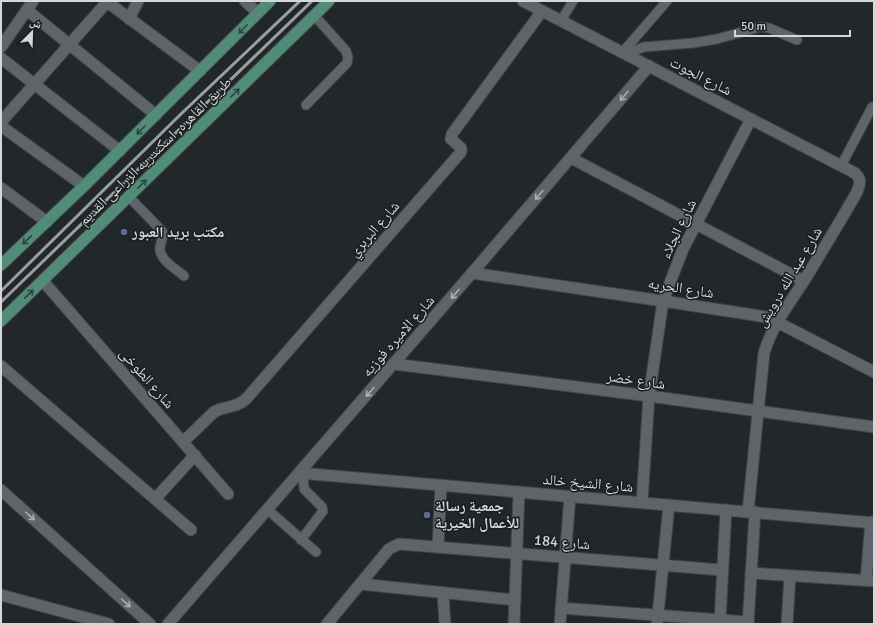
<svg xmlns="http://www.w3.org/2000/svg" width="875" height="625" viewBox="0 0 875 625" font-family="Signika,'Noto Naskh Arabic',sans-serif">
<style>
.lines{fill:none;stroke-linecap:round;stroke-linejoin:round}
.service-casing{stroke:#404447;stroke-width:11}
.minor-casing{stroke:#404447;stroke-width:13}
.primary-casing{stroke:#404447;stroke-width:13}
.service{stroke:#5e6469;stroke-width:9}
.minor{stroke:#5e6469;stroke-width:11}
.primary{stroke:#518d76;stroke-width:11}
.rail{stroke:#9a9fa2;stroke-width:3}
.oneway{stroke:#2d453f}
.oneway2{stroke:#abafb2}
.service-dot{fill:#5c6f8a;stroke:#191e22;stroke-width:1.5}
.labels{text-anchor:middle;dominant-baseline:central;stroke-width:3;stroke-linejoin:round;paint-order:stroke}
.street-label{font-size:15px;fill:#d4d8da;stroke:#191e22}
.poi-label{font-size:15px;font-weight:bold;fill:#d4d8da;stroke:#191e22;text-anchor:start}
</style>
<rect width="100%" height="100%" fill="#22272c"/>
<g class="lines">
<g class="service-casing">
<g id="service">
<path d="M561,21L573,1"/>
<path d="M622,53L667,1"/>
<path d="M630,57L636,50L644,47L693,43L717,39L760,27L769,28L797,40"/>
<path d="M306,105L347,63L348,57L346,51L314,15"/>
<path d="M841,166L872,107"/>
<path d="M129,197L162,231C164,238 161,240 160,247C158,259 176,269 184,276"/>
<path d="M268,510L316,552"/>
<path d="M301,540L323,511L322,507L304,489L303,473"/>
</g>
</g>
<g class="minor-casing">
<g id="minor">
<path d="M106,1L200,71"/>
<path d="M245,1L258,13"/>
<path d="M523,1L855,173C862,180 860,183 857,192C840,222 822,251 804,281C789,304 772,326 764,353L748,512"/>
<path d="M27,10L156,115"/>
<path d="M129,19L138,1"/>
<path d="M1,47L33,1"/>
<path d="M1,58L120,151"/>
<path d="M1,122L107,2"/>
<path d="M1,126L84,186"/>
<path d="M571,158L804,281"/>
<path d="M1,188L47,222"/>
<path d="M472,273L663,301L766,317L777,322L874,372"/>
<path d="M43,281L228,494"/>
<path d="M394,364L649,396L874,427"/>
<path d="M1,366L191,530"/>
<path d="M183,442L214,412C225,405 235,409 246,399L461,152V148L451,139L452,134L542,11"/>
<path d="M300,473L874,523"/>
<path d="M1,490L150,624"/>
<path d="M155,499L195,455"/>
<path d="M642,502L649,396L663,301L683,249L751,119"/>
<path d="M438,547L441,485"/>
<path d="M751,573L874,581"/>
<path d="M866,580L871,522"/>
<path d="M360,584L515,600"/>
<path d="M443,593L445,624"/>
<path d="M1,595L109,624"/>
<path d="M561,608L748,622"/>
<path d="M720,620L726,510"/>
<path d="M168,624L472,273L649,66"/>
<path d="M327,624L389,549L399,544L722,570"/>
<path d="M514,624L519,492"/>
<path d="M560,624L570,496"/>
<path d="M657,624L669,505"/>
<path d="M748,624L755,512"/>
<path d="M787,624L790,576"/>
</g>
</g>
<g class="primary-casing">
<g id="primary">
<path d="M1,265L84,186L270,1"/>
<path d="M1,321L329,1"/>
</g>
</g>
<use href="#service" class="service"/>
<use href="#minor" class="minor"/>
<use href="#primary" class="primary"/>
<g class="rail">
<path d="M1,291L182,113L300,1"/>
<path d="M1,302L312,1"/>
</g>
</g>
<defs><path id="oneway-shaft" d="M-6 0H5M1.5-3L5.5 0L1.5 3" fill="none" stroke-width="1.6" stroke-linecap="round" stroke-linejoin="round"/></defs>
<g class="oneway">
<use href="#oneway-shaft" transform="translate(243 29) rotate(135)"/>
<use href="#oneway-shaft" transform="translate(235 93) rotate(-44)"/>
<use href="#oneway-shaft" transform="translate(141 130) rotate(135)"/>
<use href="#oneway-shaft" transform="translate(142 184) rotate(-44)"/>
<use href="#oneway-shaft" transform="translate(27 240) rotate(137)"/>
<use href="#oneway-shaft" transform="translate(29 294) rotate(-44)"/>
</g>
<g class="oneway2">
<use href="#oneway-shaft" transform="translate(624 96) rotate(130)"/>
<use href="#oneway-shaft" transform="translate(539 195) rotate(131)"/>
<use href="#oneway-shaft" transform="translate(455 294) rotate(131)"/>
<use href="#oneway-shaft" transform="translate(370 392) rotate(131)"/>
<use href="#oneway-shaft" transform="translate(30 516) rotate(42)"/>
<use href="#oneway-shaft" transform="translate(126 603) rotate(42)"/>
</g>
<g class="service-dot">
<circle cx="124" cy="232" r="4"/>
<circle cx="427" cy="515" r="4"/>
</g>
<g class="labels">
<g class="street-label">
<text transform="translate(701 76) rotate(27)">شارع الجوت</text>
<text transform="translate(155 151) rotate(-44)">طريق القاهره, اسكندريه الزراعى القديم</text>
<text transform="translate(374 229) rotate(-49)">شارع البربري</text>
<text transform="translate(678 229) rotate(-64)">شارع الجلاء</text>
<text transform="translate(789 277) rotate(-59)">شارع عبد الله درويش</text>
<text transform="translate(681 288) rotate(9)">شارع الحريه</text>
<text transform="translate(398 336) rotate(-49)">شارع الاميره فوزيه</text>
<text transform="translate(147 378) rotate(49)">شارع الطوخى</text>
<text transform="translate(636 380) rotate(8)">شارع خضر</text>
<text transform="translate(588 483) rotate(5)">شارع الشيخ خالد</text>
<text transform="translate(562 542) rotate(5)">شارع 184</text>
</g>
<g class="poi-label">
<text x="132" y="232">مكتب بريد العبور</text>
<text x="435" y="506">جمعية رسالة<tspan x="435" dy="17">للأعمال الخيرية</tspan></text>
</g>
</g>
<rect width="875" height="625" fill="none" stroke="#d4d8da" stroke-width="4"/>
<g transform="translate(32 32) rotate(23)" stroke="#191e22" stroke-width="3" paint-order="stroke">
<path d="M0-3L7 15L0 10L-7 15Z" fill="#d4d8da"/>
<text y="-6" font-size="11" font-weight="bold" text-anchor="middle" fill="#d4d8da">ش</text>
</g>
<path d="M735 30v6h115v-6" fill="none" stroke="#d4d8da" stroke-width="2"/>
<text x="741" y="30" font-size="12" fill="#d4d8da" stroke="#191e22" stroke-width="3" paint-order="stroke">50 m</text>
</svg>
